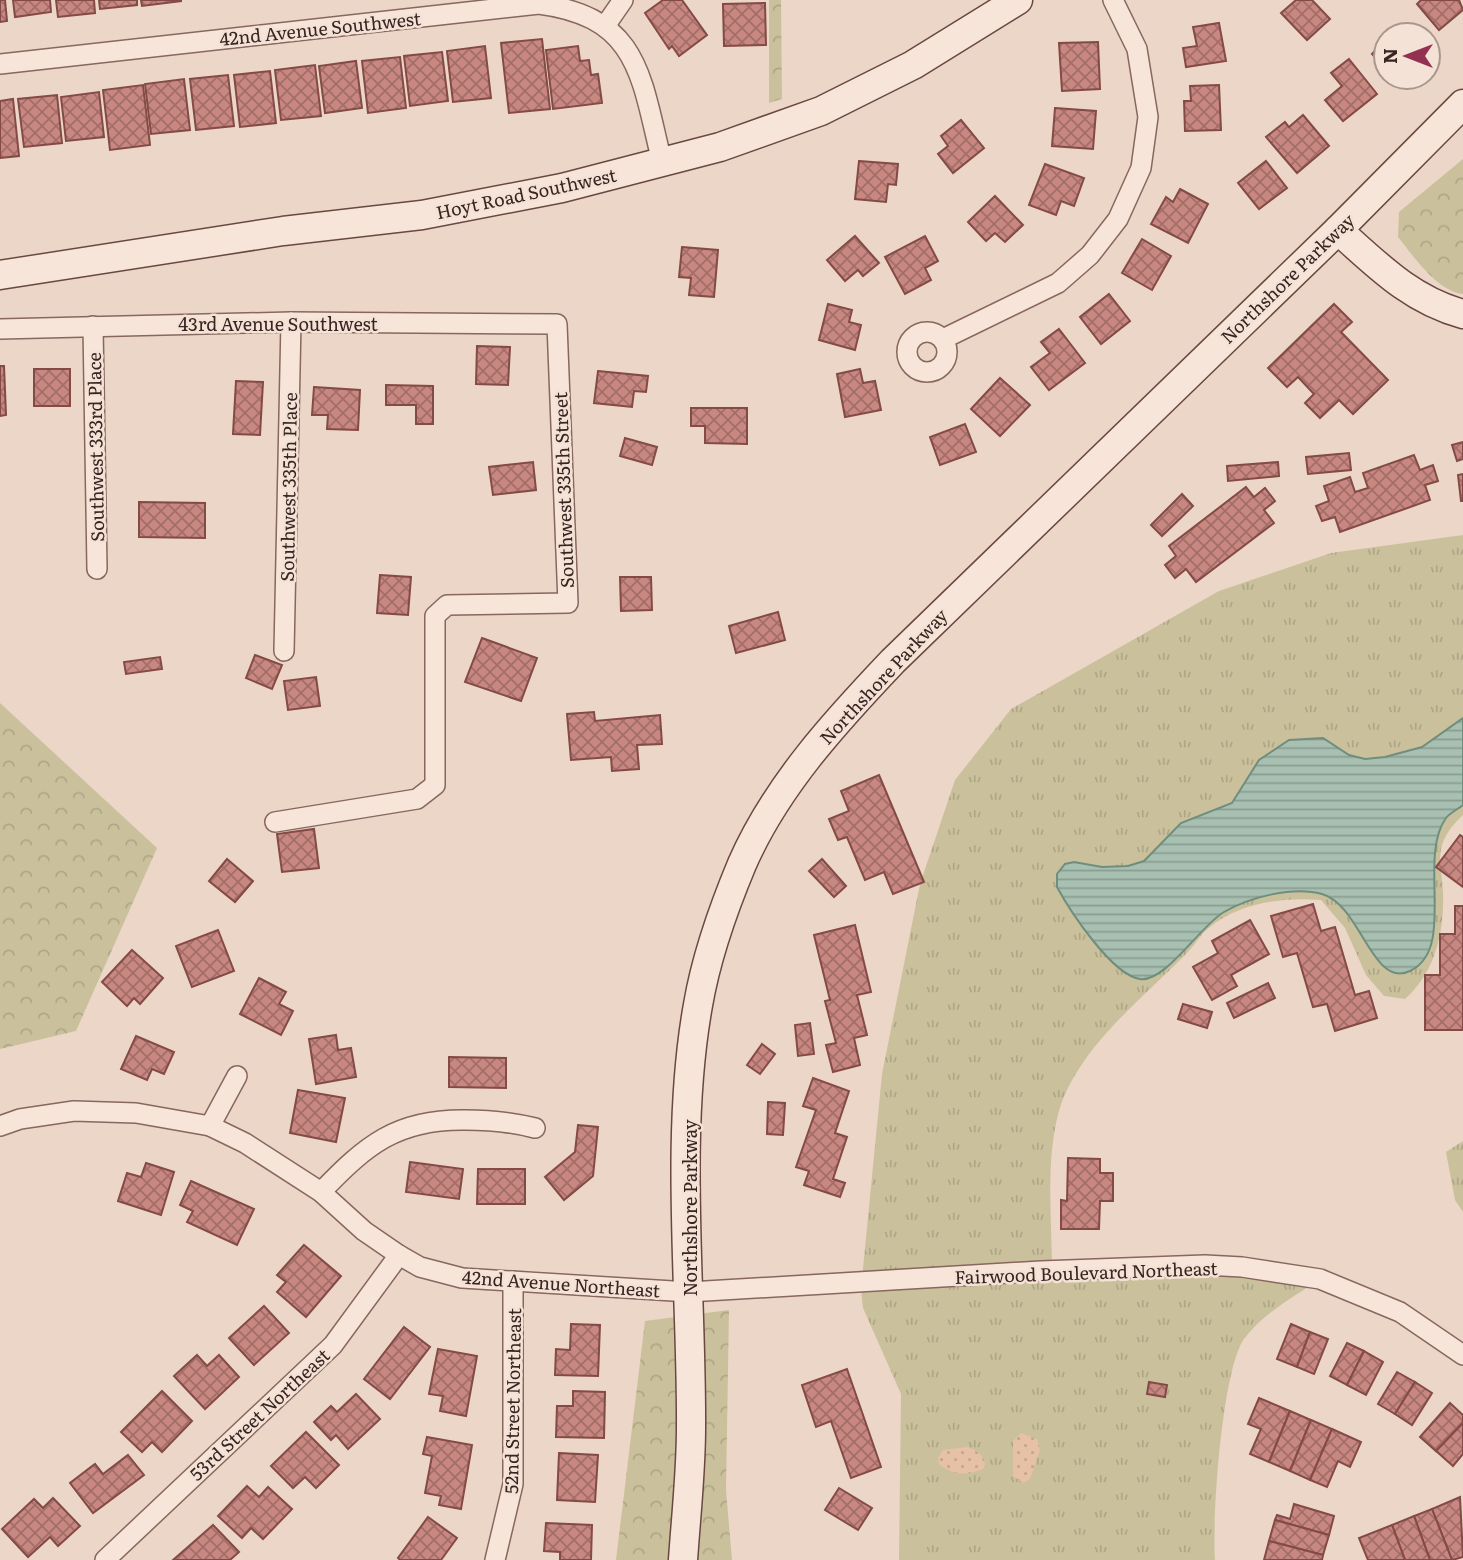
<svg xmlns="http://www.w3.org/2000/svg" width="1463" height="1560" viewBox="0 0 1463 1560" font-family="Literata,serif">
<style>
.grass{fill:url(#grass-tufts)}
.forest{fill:url(#forest-crowns)}
.sand{fill:url(#sand-dots)}
.water{fill:url(#water-rules);stroke:#6f8e7d;stroke-width:2}
.building{fill:url(#building-cross-hatch);stroke:#844a45;stroke-width:2}
.lines{fill:none;stroke-linecap:round;stroke-linejoin:round}
.street-casing{stroke:#87675e;stroke-width:22}
.secondary-casing{stroke:#694841;stroke-width:31}
.street{stroke:#f7e5da;stroke-width:19}
.secondary{stroke:#f7e5da;stroke-width:28}
.labels{text-anchor:middle;dominant-baseline:central;stroke-width:5;stroke-linejoin:round;paint-order:stroke}
.street-label{font-size:18px;fill:#382420;stroke:#f4e2d6}
</style>
<defs>
<pattern id="grass-tufts" width="24" height="20" patternUnits="userSpaceOnUse" patternTransform="scale(1.75)"><rect width="24" height="20" fill="#cac19c"/><path d="M3 7l-1-3M5 7V3M7 7l1-3M15 17l-1-3M17 17v-4M19 17l1-3" fill="none" stroke="#aea686"/></pattern>
<pattern id="forest-crowns" width="20" height="18" patternUnits="userSpaceOnUse" patternTransform="scale(1.75)"><rect width="20" height="18" fill="#cac19c"/><path d="M2 6a3 3 0 1 1 6 0M12 15a3 3 0 1 1 6 0" fill="none" stroke="#aea686"/></pattern>
<pattern id="sand-dots" width="8" height="8" patternUnits="userSpaceOnUse" patternTransform="scale(1.75)"><rect width="8" height="8" fill="#e6c1a6"/><path d="M2 2h.1M6 6h.1" fill="none" stroke="#c6a68f" stroke-width="1.8" stroke-linecap="round"/></pattern>
<pattern id="water-rules" width="6" height="5" patternUnits="userSpaceOnUse" patternTransform="scale(1.75)"><rect width="6" height="5" fill="#a8c0b2"/><path d="M0 2.5h6" fill="none" stroke="#8a9c90"/></pattern>
<pattern id="building-cross-hatch" width="8" height="8" patternUnits="userSpaceOnUse" patternTransform="scale(1.75)"><rect width="8" height="8" fill="#c88780"/><path d="M0 0l8 8M0 8l8-8" fill="none" stroke="#a36e68"/></pattern>
</defs>
<rect width="100%" height="100%" fill="#ecd6c7"/>
<g class="grass">
<path d="M1463,535V815C1427,849 1445,865 1443,906C1442,941 1432,975 1405,999L1384,996L1366,975L1345,928L1321,900C1285,897 1240,902 1210,927C1200,934 1194,947 1185,955C1141,1000 1078,1048 1059,1111C1045,1162 1052,1218 1052,1270L1205,1265L1320,1279C1294,1297 1263,1313 1244,1339C1222,1370 1212,1519 1215,1560H899L901,1394L863,1308L861,1289L882,1074L920,884L955,780L1011,709L1219,591L1331,553Z"/>
<path d="M1463,1141V1212L1455,1200L1446,1152Z"/>
</g>
<g class="forest">
<path d="M769,0H781L782,99L769,103Z"/>
<path d="M1463,159V294C1437,291 1414,257 1398,237L1399,212Z"/>
<path d="M0,703L157,848L76,1031L0,1049Z"/>
<path d="M729,1310L726,1490L732,1560H616L645,1321Z"/>
</g>
<g class="sand">
<path d="M1021,1433L1037,1439L1040,1450L1030,1479L1023,1483L1013,1476V1441Z"/>
<path d="M967,1447C977,1450 987,1457 984,1468C968,1476 953,1476 939,1464L938,1458L943,1450Z"/>
</g>
<path class="water" d="M1463,718V805C1458,809 1450,813 1446,818C1417,858 1457,949 1410,971C1372,989 1361,905 1322,894C1293,886 1250,897 1224,912C1201,925 1165,983 1140,979C1112,975 1070,911 1057,887V874L1065,864L1074,862L1102,867L1128,866L1144,861L1181,823L1232,803L1259,760L1289,740L1323,738L1349,755L1365,759L1385,757L1422,747Z"/>
<g class="building">
<path d="M0,0H5L7,21L0,22Z"/>
<path d="M13,0H50L51,12L15,17Z"/>
<path d="M56,0H94L95,13L58,17Z"/>
<path d="M99,0H137V5L100,9Z"/>
<path d="M141,0H181V1L142,6Z"/>
<path d="M663,0H682L707,35L679,56L672,46L669,49L645,13Z"/>
<path d="M1296,0H1312L1330,19L1307,40L1281,13Z"/>
<path d="M1421,0H1459L1463,10L1439,30L1417,4Z"/>
<path d="M765,3L766,45L724,46L723,4Z"/>
<path d="M1219,23L1226,61L1186,67L1183,48L1197,46L1193,27Z"/>
<path d="M542,39L550,109L509,113L501,43Z"/>
<path d="M1386,39V68L1372,54Z"/>
<path d="M1098,42L1100,89L1062,91L1059,43Z"/>
<path d="M485,46L491,98L453,102L447,51Z"/>
<path d="M578,46L580,61L589,60L591,75L598,74L602,103L553,109L546,50Z"/>
<path d="M442,52L448,101L410,106L404,56Z"/>
<path d="M400,57L406,108L368,113L362,61Z"/>
<path d="M1349,59L1377,94L1343,121L1325,100L1342,86L1331,73Z"/>
<path d="M356,61L362,108L325,113L319,66Z"/>
<path d="M315,65L321,116L281,120L275,70Z"/>
<path d="M270,71L276,123L240,127L234,75Z"/>
<path d="M228,75L234,126L196,130L190,79Z"/>
<path d="M184,79L190,130L151,134L145,84Z"/>
<path d="M143,85L150,145L110,150L103,90Z"/>
<path d="M1219,85L1221,130L1185,131L1184,101H1191L1190,86Z"/>
<path d="M99,92L104,137L66,141L61,97Z"/>
<path d="M57,95L62,143L24,147L18,99Z"/>
<path d="M13,99L19,156L0,158V101Z"/>
<path d="M1055,108L1096,111L1093,149L1052,146Z"/>
<path d="M1303,115L1329,146L1297,173L1266,137L1285,122L1289,127Z"/>
<path d="M961,120L984,148L953,173L938,154L948,146L941,136Z"/>
<path d="M859,161L898,164L896,185L888,184L886,202L855,199Z"/>
<path d="M1266,161L1287,188L1259,209L1238,183Z"/>
<path d="M1045,164L1084,178L1074,206L1061,201L1056,215L1029,205Z"/>
<path d="M1180,189L1208,204L1188,243L1151,224L1166,197L1173,202Z"/>
<path d="M995,196L1023,225L1005,242L995,233L986,241L968,222Z"/>
<path d="M855,236L879,263L863,276L858,270L845,281L827,260Z"/>
<path d="M925,236L938,261L925,268L931,280L905,294L885,257Z"/>
<path d="M1142,239L1171,256L1152,290L1122,273Z"/>
<path d="M682,247L718,250L714,297L689,295L691,278L679,277Z"/>
<path d="M1109,294L1130,321L1101,344L1080,317Z"/>
<path d="M828,304L852,310L849,322L861,325L855,350L819,340Z"/>
<path d="M1334,304L1352,322L1341,332L1388,380L1353,414L1339,400L1320,418L1305,403L1314,394L1298,377L1287,387L1268,368Z"/>
<path d="M1059,329L1085,363L1049,390L1031,367L1050,353L1041,342Z"/>
<path d="M477,346L510,347L508,385L476,384Z"/>
<path d="M0,366H4L6,415L0,416Z"/>
<rect x="34" y="369" width="36" height="37"/>
<path d="M860,369L863,383L875,381L881,410L845,417L837,374Z"/>
<path d="M598,371L648,376L646,392L634,391L632,407L594,403Z"/>
<path d="M1000,378L1030,405L1000,436L971,409Z"/>
<path d="M236,381L263,382L260,435L233,434Z"/>
<path d="M386,385L433,386V424H416V405H386Z"/>
<path d="M314,387L360,390L358,430L327,429L328,415H312Z"/>
<path d="M691,408H747V444L705,443V426H691Z"/>
<path d="M965,424L976,452L940,465L930,437Z"/>
<path d="M625,438L657,447L652,465L620,456Z"/>
<path d="M1463,442V459L1457,461L1452,445Z"/>
<path d="M1349,453L1351,470L1308,474L1306,457Z"/>
<path d="M1414,455L1420,470L1433,465L1438,481L1425,485L1430,500L1340,532L1335,517L1322,521L1316,506L1329,501L1324,486L1350,477L1355,492L1368,488L1363,473Z"/>
<path d="M533,462L536,490L493,495L489,467Z"/>
<path d="M1278,462L1279,476L1228,481L1227,466Z"/>
<path d="M1463,474V501H1461L1458,475Z"/>
<path d="M1246,487L1254,497L1265,488L1275,501L1264,510L1274,523L1196,582L1186,569L1175,578L1165,565L1176,556L1169,546Z"/>
<path d="M1182,494L1193,506L1162,536L1151,525Z"/>
<path d="M139,502L205,503V538L139,537Z"/>
<path d="M380,575L411,577L408,615L377,613Z"/>
<path d="M620,577H651L652,610L621,611Z"/>
<path d="M778,612L785,640L736,653L729,626Z"/>
<path d="M482,638L537,658L521,701L465,682Z"/>
<path d="M255,655L282,665L272,689L246,678Z"/>
<path d="M160,657L162,669L126,674L124,662Z"/>
<path d="M316,677L320,706L288,710L284,681Z"/>
<path d="M594,712L595,721L660,715L662,744L637,745L639,769L612,771L611,757L571,760L567,714Z"/>
<path d="M879,775L924,882L893,894L884,872L865,880L847,837L838,840L829,819L849,811L841,791Z"/>
<path d="M314,829L319,868L282,872L277,834Z"/>
<path d="M1460,835L1463,837V887L1436,867Z"/>
<path d="M227,859L253,881L235,902L209,881Z"/>
<path d="M822,859L846,886L834,897L809,871Z"/>
<path d="M1313,904L1321,931L1335,927L1355,995L1369,991L1377,1018L1335,1031L1327,1004L1313,1007L1297,953L1283,957L1271,916Z"/>
<path d="M1455,906H1463V1030H1425V975H1440V934H1455Z"/>
<path d="M1250,920L1269,954L1231,975L1237,986L1212,1000L1193,967L1218,953L1212,941Z"/>
<path d="M855,925L871,992L857,995L867,1035L854,1038L860,1065L833,1072L826,1045L836,1043L825,1001L830,1000L814,935Z"/>
<path d="M218,930L234,971L192,987L176,946Z"/>
<path d="M132,950L163,978L140,1004L134,998L127,1006L102,982Z"/>
<path d="M259,978L286,992L279,1004L293,1011L281,1035L240,1014Z"/>
<path d="M1268,983L1275,998L1234,1018L1227,1003Z"/>
<path d="M1183,1004L1212,1012L1207,1028L1178,1019Z"/>
<path d="M810,1023L814,1054L798,1056L795,1025Z"/>
<path d="M336,1035L338,1050L351,1048L356,1077L316,1084L309,1039Z"/>
<path d="M136,1036L174,1052L164,1074L152,1069L147,1080L121,1069Z"/>
<path d="M762,1044L775,1054L760,1074L747,1065Z"/>
<path d="M449,1057L506,1058V1088L449,1087Z"/>
<path d="M813,1078L849,1091L835,1133L847,1137L833,1179L845,1183L840,1197L804,1185L809,1171L796,1167L816,1110L803,1106Z"/>
<path d="M298,1090L345,1098L336,1142L290,1133Z"/>
<path d="M768,1102L785,1103L783,1135L767,1134Z"/>
<path d="M578,1125L598,1127L593,1176L564,1200L545,1177L575,1152Z"/>
<path d="M1068,1158L1100,1159V1173H1113V1201H1100L1099,1229H1061V1200L1067,1201Z"/>
<path d="M410,1162L463,1169L459,1199L406,1192Z"/>
<path d="M146,1163L174,1172L161,1215L118,1201L127,1173L141,1177Z"/>
<path d="M478,1169H525V1204H477Z"/>
<path d="M191,1181L254,1209L237,1245L187,1222L193,1211L180,1205Z"/>
<path d="M304,1245L341,1276L306,1317L277,1292L286,1282L277,1275Z"/>
<path d="M264,1306L289,1333L254,1365L229,1338Z"/>
<path d="M571,1324L600,1325L598,1376L555,1375L556,1349L570,1350Z"/>
<path d="M1291,1324L1310,1332L1297,1367L1277,1359Z"/>
<path d="M404,1327L430,1347L390,1399L364,1379Z"/>
<path d="M1310,1332L1328,1339L1314,1374L1297,1367Z"/>
<path d="M1347,1343L1364,1351L1347,1385L1330,1376Z"/>
<path d="M438,1349L477,1356L466,1416L440,1411L443,1396L429,1394Z"/>
<path d="M1364,1351L1383,1362L1366,1395L1347,1385Z"/>
<path d="M197,1355L207,1366L219,1355L239,1377L205,1409L174,1376Z"/>
<path d="M847,1369L881,1467L851,1478L831,1421L816,1427L802,1385Z"/>
<path d="M1397,1372L1415,1382L1395,1414L1378,1404Z"/>
<path d="M1149,1382L1167,1385L1165,1397L1147,1394Z"/>
<path d="M1415,1382L1432,1393L1412,1425L1395,1414Z"/>
<path d="M162,1391L192,1421L162,1452L152,1442L142,1452L121,1432Z"/>
<path d="M573,1391L605,1392L604,1438L556,1437L557,1406H573Z"/>
<path d="M356,1394L380,1419L348,1449L336,1435L331,1440L314,1422L331,1406L337,1412Z"/>
<path d="M1259,1398L1290,1411L1269,1462L1250,1454L1261,1429L1248,1424Z"/>
<path d="M1450,1403L1463,1415V1423L1436,1451L1420,1437Z"/>
<path d="M1290,1411L1311,1420L1290,1471L1269,1462Z"/>
<path d="M1311,1420L1332,1429L1310,1480L1290,1471Z"/>
<path d="M1463,1423V1454L1453,1466L1436,1451Z"/>
<path d="M1332,1429L1361,1442L1350,1467L1338,1461L1327,1487L1310,1480Z"/>
<path d="M306,1432L339,1465L316,1488L305,1477L293,1488L271,1466Z"/>
<path d="M427,1437L472,1445L461,1509L439,1505L441,1496L425,1493L432,1456L423,1454Z"/>
<path d="M559,1453L598,1455L595,1502L557,1500Z"/>
<path d="M128,1455L144,1475L93,1513L70,1483L95,1464L103,1474Z"/>
<path d="M247,1486L259,1497L268,1487L292,1509L263,1539L251,1528L242,1538L218,1516Z"/>
<path d="M839,1488L872,1508L858,1530L825,1510Z"/>
<path d="M1460,1497L1463,1557L1452,1560L1432,1509Z"/>
<path d="M53,1498L80,1526L58,1546L50,1537L28,1557L2,1529L34,1499L43,1508Z"/>
<path d="M1294,1504L1334,1516L1329,1535L1275,1520L1277,1515L1290,1519Z"/>
<path d="M1432,1509L1452,1560H1430L1414,1516Z"/>
<path d="M1414,1516L1430,1560H1405L1392,1525Z"/>
<path d="M428,1517L457,1538L441,1560H400L398,1558Z"/>
<path d="M1275,1520L1329,1535L1323,1555L1269,1541Z"/>
<path d="M546,1523L592,1525L591,1560H560V1552L544,1551Z"/>
<path d="M213,1525L239,1552L230,1560H173Z"/>
<path d="M1392,1525L1405,1560H1368L1359,1538Z"/>
<path d="M1269,1541L1323,1555L1322,1560H1264Z"/>
</g>
<g class="lines">
<g class="street-casing">
<g id="street">
<path d="M605,26L623,0"/>
<path d="M0,64L539,4C640,17 641,78 662,162"/>
<path d="M93,326L97,569"/>
<path d="M0,329L291,322L557,324L568,603L447,605L435,616V785L417,799L275,822"/>
<circle cx="927" cy="352" r="20"/>
<path d="M943,339L1058,283L1090,255L1118,219L1141,168L1148,117L1137,49L1113,0"/>
<path d="M284,651L291,322"/>
<path d="M0,1126L20,1119L74,1111L136,1113L210,1126L245,1143L321,1192L364,1231L399,1255L420,1267L462,1278L689,1292L1041,1271L1205,1265L1242,1267L1320,1279L1400,1312L1463,1355"/>
<path d="M210,1126L237,1076"/>
<path d="M321,1192C366,1145 397,1119 465,1120C490,1120 512,1122 535,1128"/>
<path d="M105,1560L333,1345L399,1255"/>
<path d="M495,1560L513,1484V1281"/>
</g>
</g>
<g class="secondary-casing">
<g id="secondary">
<path d="M1338,230C1377,265 1411,300 1463,314"/>
<path d="M0,275L283,231L422,215L562,188L720,147L821,111L913,65L1018,0"/>
<path d="M683,1560C686,1516 691,1472 691,1428C692,1292 674,1138 698,1005C706,958 724,907 742,864C776,786 836,721 893,661L1338,230L1463,104"/>
</g>
</g>
<use href="#street" class="street"/>
<use href="#secondary" class="secondary"/>
</g>
<g class="labels">
<g class="street-label">
<text transform="translate(320 28) rotate(-6)">42nd Avenue Southwest</text>
<text transform="translate(526 193) rotate(-12)">Hoyt Road Southwest</text>
<text transform="translate(1287 278) rotate(-44)">Northshore Parkway</text>
<text x="278" y="323">43rd Avenue Southwest</text>
<text transform="translate(95 447) rotate(-91)">Southwest 333rd Place</text>
<text transform="translate(288 487) rotate(-89)">Southwest 335th Place</text>
<text transform="translate(563 490) rotate(-92)">Southwest 335th Street</text>
<text transform="translate(883 676) rotate(-47)">Northshore Parkway</text>
<text transform="translate(689 1208) rotate(-90)">Northshore Parkway</text>
<text transform="translate(1086 1272) rotate(-2)">Fairwood Boulevard Northeast</text>
<text transform="translate(561 1283) rotate(4)">42nd Avenue Northeast</text>
<text transform="translate(512 1401) rotate(-89)">52nd Street Northeast</text>
<text transform="translate(259 1414) rotate(-43)">53rd Street Northeast</text>
</g>
</g>
<g transform="translate(1407 56) rotate(270)"><circle r="33" fill="#f4e2d6" stroke="#a9968d" stroke-width="2"/>
<path d="M0-5L12 26L0 18L-12 26Z" fill="#923150"/>
<text y="-10" font-size="19" font-weight="bold" text-anchor="middle" fill="#382420">N</text>
</g>
</svg>
